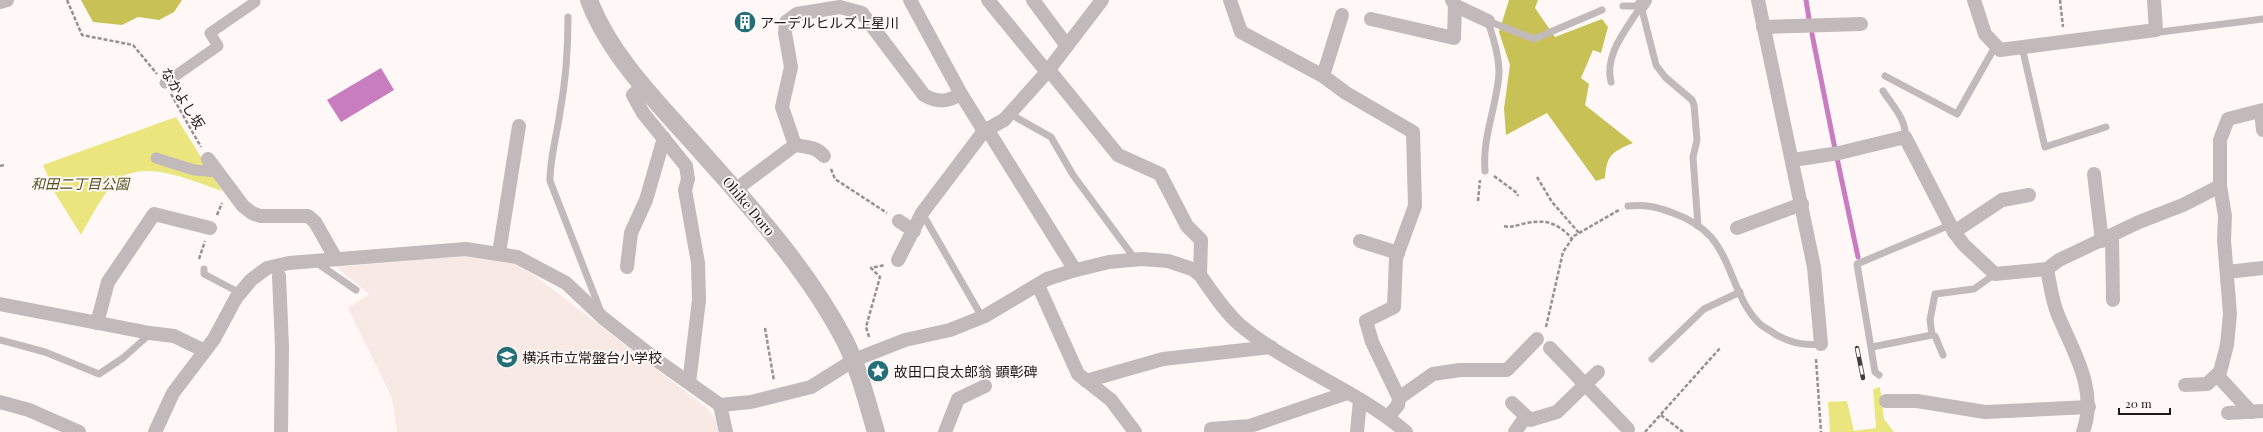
<svg xmlns="http://www.w3.org/2000/svg" width="2263" height="432" viewBox="0 0 2263 432" font-family="'Playfair Display','Noto Sans JP',serif">
<style>
.built{fill:#f8e9e4}
.green{fill:#ebe57d}
.forest{fill:#c8c156}
.water{fill:#c97dc1}
.lines{fill:none;stroke-linecap:round;stroke-linejoin:round}
.stream{stroke:#c97dc1;stroke-width:5}
.path{stroke:#98918f;stroke-width:2.5;stroke-dasharray:4 2;stroke-linecap:butt}
.service{stroke:#c1b9ba;stroke-width:7}
.pedestrian{stroke:#c1b9ba;stroke-width:11}
.minor{stroke:#c1b9ba;stroke-width:14}
.tertiary{stroke:#c1b9ba;stroke-width:18}
.rail-casing{stroke:#443d3b;stroke-width:4.5}
.rail{stroke:#fff8f6;stroke-width:3;stroke-dasharray:9;stroke-linecap:butt}
.labels{text-anchor:middle;dominant-baseline:central;stroke-width:4;stroke-linejoin:round;paint-order:stroke}
.poi-label{font-size:14px;fill:#1f1917;stroke:#fff8f6;text-anchor:start}
.street-label{font-size:14px;fill:#1f1917;stroke:#fff8f6}
.park-label{font-size:14px;font-style:italic;fill:#535124;stroke:#fff8f6}
</style>
<rect width="100%" height="100%" fill="#fff8f6"/>
<path class="built" d="M480,255L511,262L534,275L707,408L719,424L721,432H397L392,398L348,308L369,294L336,267Z"/>
<g class="green">
<path d="M176,117L222,191C191,181 152,161 121,177C107,185 89,221 81,235L55,193L43,165Z"/>
<path d="M1880,387L1884,419L1894,432H1830L1828,402L1847,401L1854,431L1876,428L1873,389Z"/>
</g>
<g class="forest">
<path d="M81,0H182L174,12L159,20L138,17L122,25L93,22Z"/>
<path d="M1509,0H1538L1535,8L1555,37L1602,19L1608,27L1601,53L1593,50L1581,78L1589,84L1585,105L1633,143C1612,152 1607,154 1605,178L1596,181L1547,113L1506,135L1504,108L1510,65L1499,32Z"/>
</g>
<path class="water" d="M381,68L394,90L341,122L327,100Z"/>
<g class="lines">
<g class="stream">
<path d="M1806,0L1809,19"/>
<path d="M1812,34L1835,149"/>
<path d="M1837,158L1858,257"/>
</g>
<g class="path">
<path d="M67,0L82,35L133,45L157,74"/>
<path d="M2060,0L2063,27"/>
<path d="M171,94L201,147"/>
<path d="M0,166L4,165"/>
<path d="M831,169L835,179L887,213"/>
<path d="M1494,176L1517,193L1518,196"/>
<path d="M1537,177L1552,202L1579,233"/>
<path d="M1478,201L1480,180"/>
<path d="M217,215L222,203"/>
<path d="M1504,226C1511,228 1515,226 1522,224C1543,219 1557,221 1572,239"/>
<path d="M199,259L205,241"/>
<path d="M1546,327L1563,252L1574,236L1619,210"/>
<path d="M765,328L774,381"/>
<path d="M869,337L866,327L880,277L871,268L885,265"/>
<path d="M1816,359L1821,432"/>
<path d="M1661,415L1683,432"/>
<path d="M1645,432L1721,347"/>
</g>
<g class="service">
<path d="M1623,6H1641"/>
<path d="M1641,6L1656,65L1665,77L1692,100L1694,105L1697,140L1693,157L1698,226"/>
<path d="M568,17C568,48 566,80 560,112C557,135 550,157 550,181L601,312"/>
<path d="M1488,21L1534,39L1602,10"/>
<path d="M2156,30L2160,32L2263,19"/>
<path d="M2022,47L2045,147L2106,127"/>
<path d="M1885,76L1957,114L1996,45"/>
<path d="M1611,82C1604,54 1627,29 1641,6"/>
<path d="M1883,91C1892,105 1907,120 1905,137"/>
<path d="M1010,114L1051,137L1073,175L1135,259"/>
<path d="M1485,171C1482,137 1497,106 1499,73C1499,55 1493,38 1488,21"/>
<path d="M1628,206C1645,204 1657,207 1673,213C1687,218 1701,226 1711,237C1732,262 1735,298 1758,322C1762,327 1770,330 1775,334C1790,343 1804,346 1821,344"/>
<path d="M922,213L982,317"/>
<path d="M317,263L356,290"/>
<path d="M204,269V274L240,293"/>
<path d="M1932,335L1935,336L1943,355"/>
<path d="M0,340L45,352L99,374L123,358L150,334"/>
<path d="M1872,347L1932,335L1930,320L1935,294L1974,289L1995,274"/>
<path d="M1652,359L1704,309L1740,292"/>
<path d="M1879,375L1875,372L1857,264L1950,225"/>
</g>
<g class="pedestrian">
<path d="M165,83L218,46L210,33L255,2"/>
<path d="M156,158L194,170L218,172"/>
</g>
<g class="minor">
<path d="M910,0L961,94L984,131"/>
<path d="M988,0L1047,72"/>
<path d="M1033,0L1067,46"/>
<path d="M1230,0L1241,32L1323,76L1346,93L1413,132L1415,206L1396,258L1394,307L1366,321L1372,342L1399,398L1398,405L1388,417"/>
<path d="M1452,0L1456,6L1488,21"/>
<path d="M1758,0L1814,267L1821,344"/>
<path d="M1974,0L1985,34L2000,50L2156,30L2154,0"/>
<path d="M0,2L7,0"/>
<path d="M1641,6L1645,0"/>
<path d="M1371,19L1454,38L1455,4"/>
<path d="M1763,27L1861,24"/>
<path d="M1049,70L1118,155L1160,174L1187,226L1201,240L1200,275"/>
<path d="M1323,76L1342,15"/>
<path d="M644,85L633,95L643,113L686,166L688,179L685,190L698,263L699,300L689,383"/>
<path d="M2261,111L2263,130"/>
<path d="M987,129L1075,270"/>
<path d="M795,145C807,147 817,147 824,156"/>
<path d="M208,159L243,206L252,213L260,216H308L315,222L336,259"/>
<path d="M1793,160L1839,153L1905,137L1954,232L1964,245L1995,274L2047,269L2059,260L2139,222L2183,205L2220,186V140L2228,119L2263,110"/>
<path d="M2094,174L2102,241"/>
<path d="M735,190L795,145L782,107L791,67L785,33L786,22L797,14L840,7L862,13L924,95C938,103 947,102 961,94"/>
<path d="M899,221L914,231"/>
<path d="M1737,228L1802,204"/>
<path d="M1954,232L2002,200L2029,195"/>
<path d="M2112,236L2113,300"/>
<path d="M1360,241L1398,253"/>
<path d="M499,253L519,126"/>
<path d="M898,260L922,213L984,131L1004,120L1047,72L1102,0"/>
<path d="M627,267L631,233L646,200L664,138"/>
<path d="M2047,269C2050,284 2052,301 2058,315C2074,353 2098,390 2083,432"/>
<path d="M2227,272L2263,268"/>
<path d="M279,276L282,347L281,432"/>
<path d="M1038,285L1078,374L1111,400L1135,432"/>
<path d="M0,304L150,333L174,336L205,351"/>
<path d="M97,323L108,282L154,214L210,228"/>
<path d="M1550,348L1628,429"/>
<path d="M2217,375L2251,412"/>
<path d="M1086,381L1163,359L1271,347"/>
<path d="M2185,385L2207,384L2220,372L2227,345L2230,314L2224,240L2225,216L2220,186"/>
<path d="M1399,398L1433,374L1460,370H1507L1537,339"/>
<path d="M1886,401H1917L1985,412L2089,407"/>
<path d="M0,402L29,410L79,432"/>
<path d="M1512,403L1530,420L1557,412L1598,372"/>
<path d="M720,405L726,432"/>
<path d="M2228,413L2263,411"/>
<path d="M155,432L173,393L214,339L236,298L251,280L267,268L289,263L466,249L517,257L566,283L603,318L658,361L720,405L751,402L811,387L854,360L905,340L950,330L985,316L1047,279L1072,271L1109,262L1142,259L1168,261L1192,269L1200,275C1212,292 1225,312 1240,325C1291,368 1356,389 1406,432"/>
<path d="M945,432L958,399L985,386"/>
<path d="M1211,432V429L1250,426L1347,393"/>
<path d="M1357,432L1360,400"/>
<path d="M1515,432L1526,416"/>
</g>
<path class="tertiary" d="M589,0C611,59 664,109 705,156C757,214 809,272 845,341C859,369 867,402 876,432"/>
<g class="rail-casing">
<path id="rail" d="M1857,348L1863,378"/>
</g>
<use href="#rail" class="rail"/>
</g>
<defs>
<g id="building-disc" transform="scale(1.15)"><circle r="9.5" fill="#246e77" stroke="#fff8f6"/><path d="M-4-6H4V6H1V3H-1V6H-4ZM-2.5-4.3h1.7v1.8h-1.7ZM.8-4.3h1.7v1.8H.8ZM-2.5-1h1.7V.8h-1.7ZM.8-1h1.7V.8H.8Z" fill="#fff"/></g>
<g id="school-disc" transform="scale(1.15)"><circle r="9.5" fill="#246e77" stroke="#fff8f6"/><path d="M0-5L7-2L0 1L-7-2ZM-4 1L0 2.5L4 1V4Q0 6-4 4Z" fill="#fff"/></g>
<g id="sight-disc" transform="scale(1.15)"><circle r="9.5" fill="#246e77" stroke="#fff8f6"/><path d="M0-6L1.8-2.2L6-1.7L2.9 1.2L3.7 5.4L0 3.3L-3.7 5.4L-2.9 1.2L-6-1.7L-1.8-2.2Z" fill="#fff"/></g>
</defs>
<g fill-rule="evenodd">
<use href="#building-disc" x="745" y="22"/>
<use href="#school-disc" x="507" y="357"/>
<use href="#sight-disc" x="878" y="371"/>
</g>
<g class="labels">
<g class="poi-label">
<text x="760" y="22">アーデルヒルズ上星川</text>
<text x="522" y="357">横浜市立常盤台小学校</text>
<text x="894" y="371">故田口良太郎翁 顕彰碑</text>
</g>
<g class="street-label">
<text transform="translate(183 98) rotate(58)">なかよし坂</text>
<text transform="translate(749 206) rotate(50)">Ohike Doro</text>
</g>
<g class="park-label">
<text x="80" y="183">和田二丁目公園</text>
</g>
</g>
<path d="M2119 408v6h51v-6" fill="none" stroke="#1f1917" stroke-width="2"/>
<text x="2125" y="408" font-size="12" fill="#1f1917" stroke="#fff8f6" stroke-width="3" paint-order="stroke">20 m</text>
</svg>
